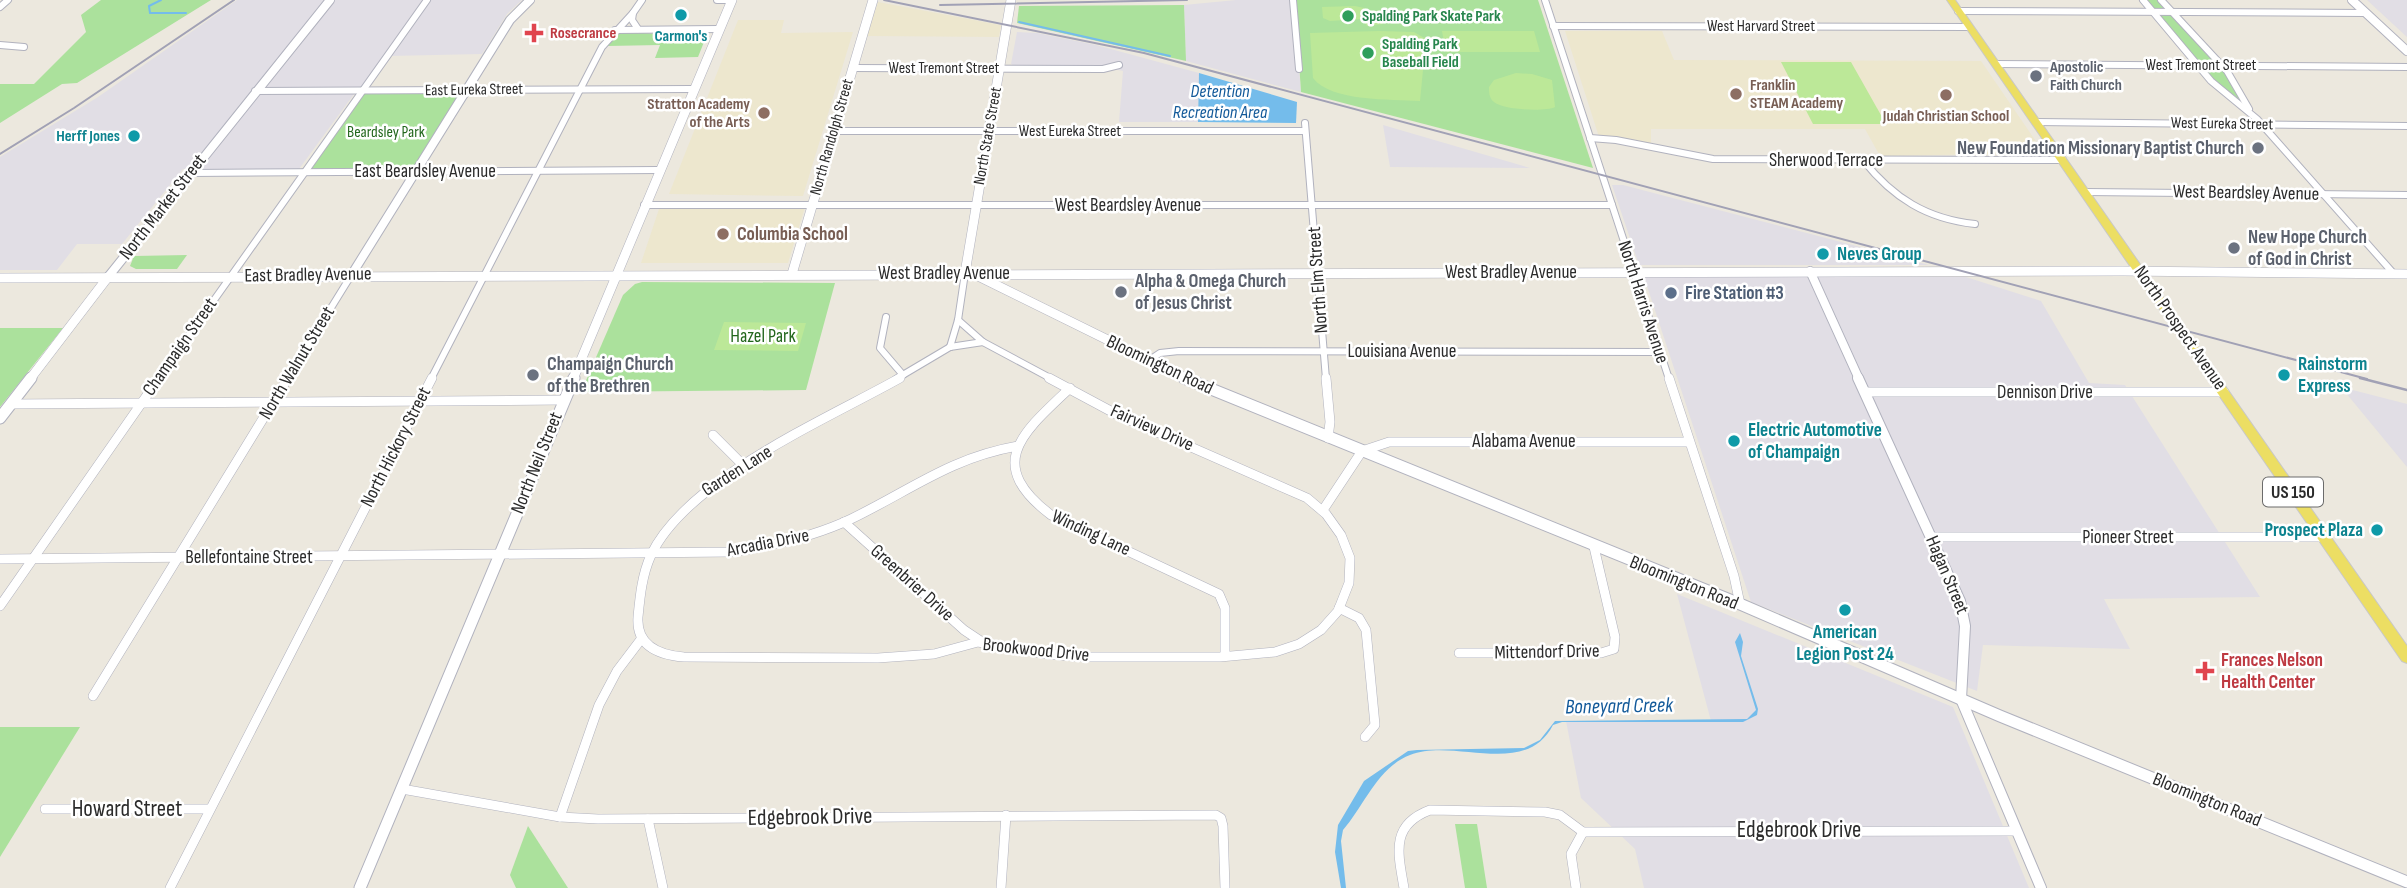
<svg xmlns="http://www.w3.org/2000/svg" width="2407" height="888" viewBox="0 0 2407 888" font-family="'Sofia Sans Condensed',sans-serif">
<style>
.industrial{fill:#e1dee5}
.education{fill:#ede7ce}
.green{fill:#abe19c}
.pitch{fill:#bce898}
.water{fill:#74bceb}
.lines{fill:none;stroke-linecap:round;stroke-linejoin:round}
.stream{stroke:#74bceb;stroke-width:2}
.minor-far1-casing{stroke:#b1b2be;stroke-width:8}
.minor-casing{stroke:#b1b2be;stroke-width:10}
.tertiary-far1-casing{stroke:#b1b2be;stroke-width:10}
.tertiary-casing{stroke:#b1b2be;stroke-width:12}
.secondary-far1-casing{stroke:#b1b2be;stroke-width:10}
.secondary-casing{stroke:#b1b2be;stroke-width:13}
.primary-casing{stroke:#c8c8c8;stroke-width:2}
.minor-far1{stroke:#fff;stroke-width:6}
.minor{stroke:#fff;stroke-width:9}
.tertiary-far1{stroke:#fff;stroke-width:8}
.tertiary{stroke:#fff;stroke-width:10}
.secondary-far1{stroke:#fff;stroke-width:9}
.secondary{stroke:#fff;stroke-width:11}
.primary{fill:#ecde63;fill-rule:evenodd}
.rail-far1{stroke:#a1a1b5;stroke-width:2}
.rail{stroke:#a1a1b5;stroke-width:2.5}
.culture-dot{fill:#0f9aa8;stroke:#fff;stroke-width:2.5}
.leisure-dot{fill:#2e9e5b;stroke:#fff;stroke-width:2.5}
.health-dot{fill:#e0444e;stroke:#fff;stroke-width:2.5}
.worship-dot{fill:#6b7280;stroke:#fff;stroke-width:2.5}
.education-dot{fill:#8d6e63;stroke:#fff;stroke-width:2.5}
.service-dot{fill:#5c6f8a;stroke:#fff;stroke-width:2.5}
.labels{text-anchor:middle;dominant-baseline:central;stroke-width:5;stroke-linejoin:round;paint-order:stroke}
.far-leisure-label{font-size:16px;font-weight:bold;fill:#27864d;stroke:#fff;text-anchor:start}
.far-street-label{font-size:16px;fill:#2b2b2b;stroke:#fff}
.far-health-label{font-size:16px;font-weight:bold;fill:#be3a42;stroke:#fff;text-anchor:start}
.far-culture-label{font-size:16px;font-weight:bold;fill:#0d838f;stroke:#fff}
.far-worship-label{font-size:16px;font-weight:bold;fill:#5b616d;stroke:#fff;text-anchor:start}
.far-education-label{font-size:16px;font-weight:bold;fill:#785e54;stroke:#fff;text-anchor:start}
.far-park-label{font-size:16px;fill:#23671d;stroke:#fff}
.far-water-label{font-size:18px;font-style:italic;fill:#125999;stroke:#fff}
.shield{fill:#fff;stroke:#6b6b6b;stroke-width:2}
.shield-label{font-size:18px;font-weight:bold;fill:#2b2b2b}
.worship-label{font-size:19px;font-weight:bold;fill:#5b616d;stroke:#fff;text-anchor:start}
.street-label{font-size:19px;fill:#2b2b2b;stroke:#fff}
.education-label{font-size:19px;font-weight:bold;fill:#785e54;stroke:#fff;text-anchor:start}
.culture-label{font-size:19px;font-weight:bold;fill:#0d838f;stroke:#fff;text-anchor:start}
.service-label{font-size:19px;font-weight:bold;fill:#4e5e75;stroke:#fff;text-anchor:start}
.park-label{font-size:19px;fill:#23671d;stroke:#fff}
.health-label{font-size:19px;font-weight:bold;fill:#be3a42;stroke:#fff;text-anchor:start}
.water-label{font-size:21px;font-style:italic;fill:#125999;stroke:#fff}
.near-street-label{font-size:23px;fill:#2b2b2b;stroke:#fff}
</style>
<rect width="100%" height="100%" fill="#ece8de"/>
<g class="industrial">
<path d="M237,0H522L507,14L482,54L388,56L365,89L357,90L299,169H183L122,244H77L57,270H0V157L98,97Z"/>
<path d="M1236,0H1289L1297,43L1301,92L1186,61L1184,5Z"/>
<path d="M2367,0H2407V37Z"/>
<path d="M1017,32L1037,33L1096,45L1199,73L1198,122H1119L1123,71L1100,66L1013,65L1011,64Z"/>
<path d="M1383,125L1530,168L1390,167Z"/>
<path d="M1612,185H1623L1929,265H1639Z"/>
<path d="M1644,277H1966L2041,301L2089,383L2125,385L2260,597L2104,599L2130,649L1983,645L1977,691L1751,602Z"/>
<path d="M2341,387L2407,404V467Z"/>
<path d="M1677,594L1953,707L2029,888H1644L1635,849L1581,798L1566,721H1711Z"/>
</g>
<g class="education">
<path d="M878,2L1001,25L999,37L867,36Z"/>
<path d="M738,20H784L781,33L853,32L803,196L669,194Z"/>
<path d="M1565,31H1662L1674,60L1981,61L2044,153L1880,156L1865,129H1651V145L1599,137Z"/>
<path d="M668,207H805L788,263H641L659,209Z"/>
</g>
<g class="green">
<path d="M101,0H211L77,83L62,84L0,123V84H34L86,32L81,15Z"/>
<path d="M1295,0H1538L1593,168L1301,92Z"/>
<path d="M2145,0H2158L2227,74L2240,100L2214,80Z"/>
<path d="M1184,5L1186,61L1017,23L1019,6Z"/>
<path d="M622,32L664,34L666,32L669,34L708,32L698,57L655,58L660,45L607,46L616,35Z"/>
<path d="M463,92L414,170L306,171L362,93Z"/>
<path d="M187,255L177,269H136L130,266L134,256Z"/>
<path d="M642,282L835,283L806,390L581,392L623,295L635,284Z"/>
<path d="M0,328H63L0,407Z"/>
<path d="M0,727H80L0,857Z"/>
<path d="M1455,824H1477L1487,888H1465Z"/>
<path d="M528,826L568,888H516L510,875Z"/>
</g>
<g class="pitch">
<path d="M1355,6L1364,8L1365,13L1382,18L1383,24L1367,26L1362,19L1330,21L1323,18L1322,7Z"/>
<path d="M1379,31L1414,32L1426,39L1420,101C1391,99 1331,102 1313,78L1310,33Z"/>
<path d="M1442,31H1534L1540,52H1446Z"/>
<path d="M1781,62H1851L1886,124H1813Z"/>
<path d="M1516,73L1532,74L1552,80L1555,107C1545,112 1503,110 1494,102C1489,98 1489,92 1489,87L1494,80Z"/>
<path d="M724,322L806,323L798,351L714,350Z"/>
</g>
<g class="water">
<path d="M1199,73L1297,102L1296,123L1198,122Z"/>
<path d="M1740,633L1743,642L1741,656L1758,709L1757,715L1743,722H1562L1553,725C1525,779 1454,737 1410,755C1378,767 1364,806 1343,830L1341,841L1346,888H1341L1335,852L1338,825L1364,781L1408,751L1417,750L1524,748L1540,740L1555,721L1747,719L1756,710L1735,642Z"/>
</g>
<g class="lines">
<g class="stream">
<path d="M161,0L149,6L150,13H186"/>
<path d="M1019,22L1170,56"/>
</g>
<g class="minor-far1-casing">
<g id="minor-far1">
<path d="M717,0H732"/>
<path d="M1293,0L1299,69"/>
<path d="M1545,0L1669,379"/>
<path d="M2143,0L2211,81L2257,119L2394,274"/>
<path d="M2161,0L2227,71L2249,109"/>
<path d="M0,7L8,0"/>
<path d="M1958,11L2366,13"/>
<path d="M1553,26L1969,27"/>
<path d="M638,29L632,20L633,13L642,0"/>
<path d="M615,30L719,29"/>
<path d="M0,45L24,47"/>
<path d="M1996,64L2407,67"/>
<path d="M853,68L1103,69L1119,65"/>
<path d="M255,91L694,89"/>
<path d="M2036,122L2407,126"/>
<path d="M1305,123L1326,379"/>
<path d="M834,131H1305"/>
<path d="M1590,138L1616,140L1713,159L2063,160"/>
<path d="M1863,160C1893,198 1927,219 1975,224"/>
<path d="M191,173L659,170"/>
<path d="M2085,192L2407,195"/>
<path d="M644,205H1612"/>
<path d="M886,317L880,348L903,375"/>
<path d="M958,320L983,342"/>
<path d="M950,347L958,320L965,273"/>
<path d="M950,347L983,342L1052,379"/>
<path d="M1148,361L1160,353L1179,351L1659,352"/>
<path d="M158,379L427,0"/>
<path d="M287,379L352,274"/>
<path d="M431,379L602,47L633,13"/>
<path d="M896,379L950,347"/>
</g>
</g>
<g class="minor-casing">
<g id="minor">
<path d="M900,378C827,419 687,479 651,555C642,575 640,596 638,617C636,646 659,655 684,657L878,658L934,654L978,642L1046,654L1082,657H1220L1275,652L1299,644L1321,630L1338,611L1349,583L1350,558L1341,535L1326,514L1307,498L1118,415L1049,378"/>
<path d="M1326,378L1330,422L1328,438"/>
<path d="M1669,378L1734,576L1740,604"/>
<path d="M1070,388C1022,433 984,464 1051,515L1219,594L1225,608V656"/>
<path d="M1866,392H2224"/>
<path d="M11,404L563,400"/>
<path d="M713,435L743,465"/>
<path d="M1323,510L1362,451L1389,442H1689"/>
<path d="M844,522L964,630L982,642"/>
<path d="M1932,537H2324"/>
<path d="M0,559L731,552C772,546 813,537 851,519C911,490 950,458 1018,446"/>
<path d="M0,606L159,378"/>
<path d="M1339,608L1359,618L1366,630L1375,725L1365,737"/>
<path d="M1459,653H1601L1614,649L1615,637L1594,547"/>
<path d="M93,696L288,378"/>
<path d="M402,789L560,817L598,819L1216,815L1221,818L1223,826L1225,888"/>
<path d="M45,809H208"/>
<path d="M560,817L599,705L617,671L642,638"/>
<path d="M648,819L663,888"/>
<path d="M170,888L432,378"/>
<path d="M1001,888L1006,815"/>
<path d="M1404,888C1398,853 1390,825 1430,810L1545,812L1560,815L1583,832L2015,831"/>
<path d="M1576,888L1571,854L1583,832"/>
</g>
</g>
<g class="tertiary-far1-casing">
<g id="tertiary-far1">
<path d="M2352,0L2407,51"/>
<path d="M1810,271L1859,379"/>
<path d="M352,274L510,20L530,0"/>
<path d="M108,277L330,0"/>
</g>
</g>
<g class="tertiary-casing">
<path id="tertiary" d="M1858,378L1960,601L1965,626L1961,699L2041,888"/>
</g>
<g class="secondary-far1-casing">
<g id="secondary-far1">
<path d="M965,273L1011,0"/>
<path d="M792,274L873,0"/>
<path d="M978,276L1187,379"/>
<path d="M0,278L2123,271L2407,274"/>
<path d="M30,379L108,277"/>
<path d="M573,379L732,0"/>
</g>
</g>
<g class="secondary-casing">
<g id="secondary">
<path d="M1184,378L1740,604L2000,716L2407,882"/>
<path d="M0,418L31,378"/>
<path d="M360,888L574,378"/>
</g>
</g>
<g class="primary-casing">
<path id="primary" d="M1947,0H1955L2407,646V663L2402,661Z"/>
</g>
<use href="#minor-far1" class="minor-far1"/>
<use href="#minor" class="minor"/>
<use href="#tertiary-far1" class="tertiary-far1"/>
<use href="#tertiary" class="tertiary"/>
<use href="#secondary-far1" class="secondary-far1"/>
<use href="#secondary" class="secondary"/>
<use href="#primary" class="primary"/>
<g class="rail-far1">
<path d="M884,0L1144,53L2367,379"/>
<path d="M940,5L1187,0"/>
<path d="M0,154L74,108L234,0"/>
</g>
<path class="rail" d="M2360,378L2407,390"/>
</g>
<g class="culture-dot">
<circle cx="681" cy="15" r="7"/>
<circle cx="134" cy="136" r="7"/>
<circle cx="1823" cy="254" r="7"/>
<circle cx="2284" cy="375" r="7"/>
<circle cx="1734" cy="441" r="7"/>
<circle cx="2377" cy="530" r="7"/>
<circle cx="1845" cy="610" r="7"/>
</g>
<g class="leisure-dot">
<circle cx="1348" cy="16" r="7"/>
<circle cx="1368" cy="53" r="7"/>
</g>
<g class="health-dot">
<path d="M530.5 22.5h7v7h7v7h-7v7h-7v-7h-7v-7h7z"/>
<path d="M2201.5 660.5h7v7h7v7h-7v7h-7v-7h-7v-7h7z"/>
</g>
<g class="worship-dot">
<circle cx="2036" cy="76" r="7"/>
<circle cx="2258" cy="148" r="7"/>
<circle cx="2234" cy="248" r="7"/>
<circle cx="1121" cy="292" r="7"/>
<circle cx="533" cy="375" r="7"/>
</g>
<g class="education-dot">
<circle cx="1736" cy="94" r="7"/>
<circle cx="1946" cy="95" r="7"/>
<circle cx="764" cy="113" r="7"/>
<circle cx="723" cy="234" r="7"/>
</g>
<circle class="service-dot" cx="1671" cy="293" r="7"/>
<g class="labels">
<g class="far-leisure-label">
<text x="1362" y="16">Spalding Park Skate Park</text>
<text x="1382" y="44">Spalding Park<tspan x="1382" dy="18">Baseball Field</tspan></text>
</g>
<g class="far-street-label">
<text x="1761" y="26">West Harvard Street</text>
<text x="2201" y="65">West Tremont Street</text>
<text x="944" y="68">West Tremont Street</text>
<text transform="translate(474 90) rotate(-1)">East Eureka Street</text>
<text transform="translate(2222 124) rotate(1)">West Eureka Street</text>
<text x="1070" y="131">West Eureka Street</text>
<text transform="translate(988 136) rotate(-80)">North State Street</text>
<text transform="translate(832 137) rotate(-74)">North Randolph Street</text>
</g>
<g class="far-health-label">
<text x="550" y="33">Rosecrance</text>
</g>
<g class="far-culture-label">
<text x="681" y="36">Carmon's</text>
<text x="120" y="136" text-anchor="end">Herff Jones</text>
</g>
<g class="far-worship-label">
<text x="2050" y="67">Apostolic<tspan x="2050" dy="18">Faith Church</tspan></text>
</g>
<g class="far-education-label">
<text x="1750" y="85">Franklin<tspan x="1750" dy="18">STEAM Academy</tspan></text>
<text x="750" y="104" text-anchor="end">Stratton Academy<tspan x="750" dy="18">of the Arts</tspan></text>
<text x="1946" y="116" text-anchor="middle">Judah Christian School</text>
</g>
<g class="far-park-label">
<text x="386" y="132">Beardsley Park</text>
</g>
<g class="far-water-label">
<text x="1220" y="91">Detention<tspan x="1220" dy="21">Recreation Area</tspan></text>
</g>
<rect class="shield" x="2263" y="477.5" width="60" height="29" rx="5"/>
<g class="shield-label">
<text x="2293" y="492">US 150</text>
</g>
<g class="worship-label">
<text x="2244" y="148" text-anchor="end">New Foundation Missionary Baptist Church</text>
<text x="2248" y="237">New Hope Church<tspan x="2248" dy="22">of God in Christ</tspan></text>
<text x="1135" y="281">Alpha &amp; Omega Church<tspan x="1135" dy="22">of Jesus Christ</tspan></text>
<text x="547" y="364">Champaign Church<tspan x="547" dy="22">of the Brethren</tspan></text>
</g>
<g class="street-label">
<text x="1826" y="160">Sherwood Terrace</text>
<text x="425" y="171">East Beardsley Avenue</text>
<text transform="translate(2246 193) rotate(1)">West Beardsley Avenue</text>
<text x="1128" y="205">West Beardsley Avenue</text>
<text transform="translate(163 207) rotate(-52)">North Market Street</text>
<text x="1511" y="272">West Bradley Avenue</text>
<text x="944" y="273">West Bradley Avenue</text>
<text transform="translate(308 275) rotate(-1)">East Bradley Avenue</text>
<text transform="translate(1318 280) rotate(-94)">North Elm Street</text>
<text transform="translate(1643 302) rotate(72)">North Harris Avenue</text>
<text transform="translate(2180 328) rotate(55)">North Prospect Avenue</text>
<text transform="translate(180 347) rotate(-55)">Champaign Street</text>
<text x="1402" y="351">Louisiana Avenue</text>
<text transform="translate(297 363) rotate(-59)">North Walnut Street</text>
<text transform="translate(1160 365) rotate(25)">Bloomington Road</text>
<text x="2045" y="392">Dennison Drive</text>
<text transform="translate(1152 428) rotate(24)">Fairview Drive</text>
<text x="1524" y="441">Alabama Avenue</text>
<text transform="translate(396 447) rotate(-63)">North Hickory Street</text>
<text transform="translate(537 463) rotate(-68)">North Neil Street</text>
<text transform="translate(737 471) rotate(-32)">Garden Lane</text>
<text transform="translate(1091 533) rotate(25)">Winding Lane</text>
<text x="2128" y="537">Pioneer Street</text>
<text transform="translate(768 543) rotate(-11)">Arcadia Drive</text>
<text x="249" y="557">Bellefontaine Street</text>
<text transform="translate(1947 575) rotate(67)">Hagan Street</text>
<text transform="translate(912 583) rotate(42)">Greenbrier Drive</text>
<text transform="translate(1684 583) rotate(22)">Bloomington Road</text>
<text transform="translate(1036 650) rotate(6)">Brookwood Drive</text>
<text transform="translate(1547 652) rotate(-1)">Mittendorf Drive</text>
<text transform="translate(2207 800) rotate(22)">Bloomington Road</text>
</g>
<g class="education-label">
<text x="737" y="234">Columbia School</text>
</g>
<g class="culture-label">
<text x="1837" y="254">Neves Group</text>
<text x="2298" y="364">Rainstorm<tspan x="2298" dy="22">Express</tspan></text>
<text x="1748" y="430">Electric Automotive<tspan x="1748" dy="22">of Champaign</tspan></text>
<text x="2363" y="530" text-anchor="end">Prospect Plaza</text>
<text x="1845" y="632" text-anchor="middle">American<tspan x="1845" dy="22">Legion Post 24</tspan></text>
</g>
<g class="service-label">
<text x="1685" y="293">Fire Station #3</text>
</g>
<g class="park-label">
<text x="763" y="336">Hazel Park</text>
</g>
<g class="health-label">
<text x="2221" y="660">Frances Nelson<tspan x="2221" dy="22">Health Center</tspan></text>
</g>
<g class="water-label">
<text transform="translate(1619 706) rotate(-1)">Boneyard Creek</text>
</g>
<g class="near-street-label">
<text x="127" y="809">Howard Street</text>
<text transform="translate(810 817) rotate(-1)">Edgebrook Drive</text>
<text x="1799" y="830">Edgebrook Drive</text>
</g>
</g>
</svg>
